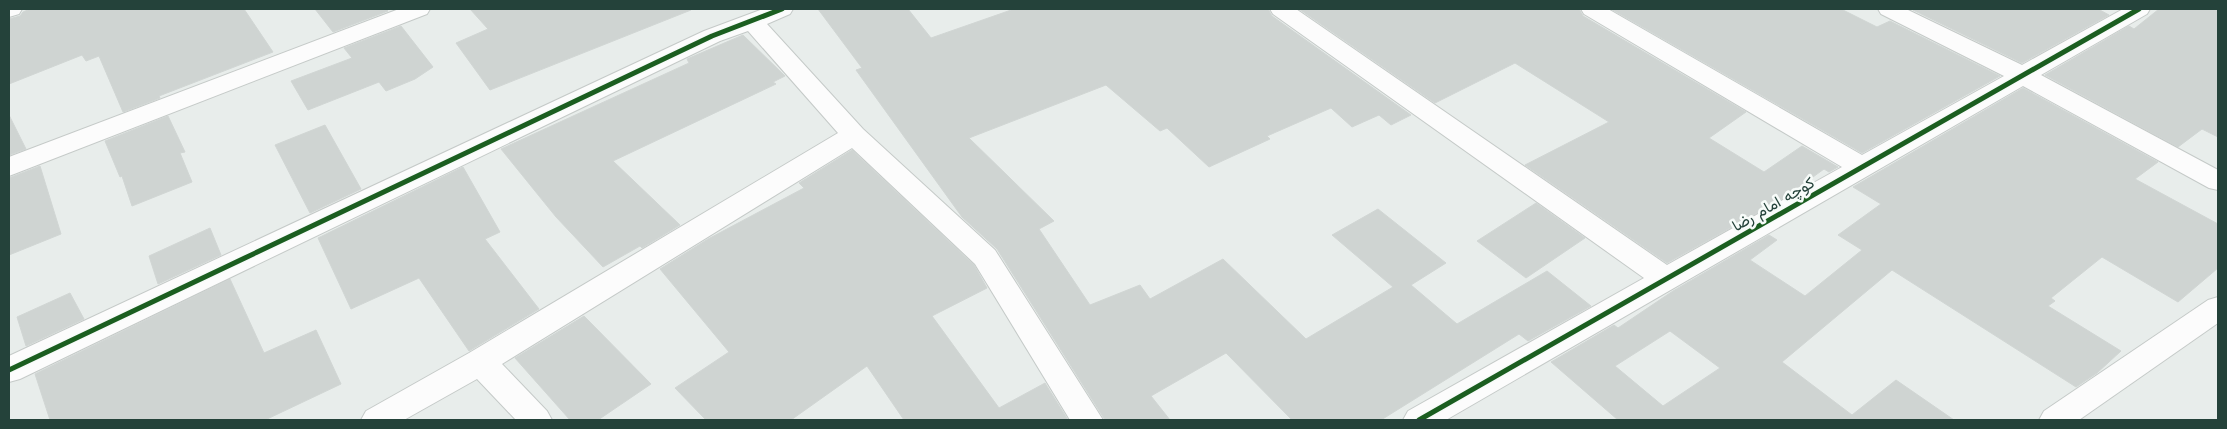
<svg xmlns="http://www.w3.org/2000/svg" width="2227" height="429" viewBox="0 0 2227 429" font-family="'Work Sans',Vazirmatn,sans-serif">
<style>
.building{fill:#cfd4d2;stroke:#d1d6d4;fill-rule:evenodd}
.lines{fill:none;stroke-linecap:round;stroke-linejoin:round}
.minor-casing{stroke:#c5cac8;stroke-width:2}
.minor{fill:#fcfcfc;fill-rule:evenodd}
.cycleway-casing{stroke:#f7fbf9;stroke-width:8}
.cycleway{stroke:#1b5e20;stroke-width:5}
.labels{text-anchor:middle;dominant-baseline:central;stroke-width:5;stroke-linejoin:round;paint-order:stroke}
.street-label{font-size:16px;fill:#24423a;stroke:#f7fbf9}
</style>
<rect width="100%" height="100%" fill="#e8edeb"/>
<g class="building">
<path d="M30,9H244L273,52L159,96L160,98L123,112L99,56L86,61L82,55L9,84V19L20,16L23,12Z"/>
<path d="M315,9H386L388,11L333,32Z"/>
<path d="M470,9H691V10L490,90L456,43L488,29Z"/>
<path d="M818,9H908L931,38L1014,9H1268L1272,16L1411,115L1391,125L1379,115L1352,127L1331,108L1267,136L1270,139L1209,167L1167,128L1160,131L1106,85L969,138L1054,221L1039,229L1090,305L1140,285L1150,299L1223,259L1306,339L1393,287L1332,235L1378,209L1446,263L1411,285L1457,324L1547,271L1591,306L1528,341L1519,334L1381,420H1292L1226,353L1151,396L1170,420H1105L997,249L962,217L856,70L862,68Z"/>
<path d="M1299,9H1579L1583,16L1746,112L1709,138L1764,172L1802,146L1838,167L1829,172L1824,169L1784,198L1667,263L1525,165L1609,122L1515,63L1435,103Z"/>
<path d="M1611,9H1841L1877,27L1890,21L2000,76L1862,153Z"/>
<path d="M1916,9H2098L2109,15L2022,63L1913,10Z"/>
<path d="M2159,9H2218V137L2202,129L2178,147L2045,75L2129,26L2134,29Z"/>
<path d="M401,26L433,67L415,79L386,91L379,82L308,110L291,81L352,58L344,48Z"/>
<path d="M743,35L785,76L773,82L776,84L613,161L680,225L642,248L640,246L603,267L556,217L501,149L689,63L687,59Z"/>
<path d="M2023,88L2158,162L2135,179L2218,224V268L2178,302L2102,257L2051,298L2055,301L2048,306L2121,351L2097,373L2076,387L1892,270L1782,362L1852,415L1896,380L1954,420H1618L1551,362L1614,325L1618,328L1673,291L1769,235L1777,240L1750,260L1805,296L1862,250L1838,235L1881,204L1853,187ZM1670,331L1720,368L1663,406L1615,366Z"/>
<path d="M9,115L26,149L9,155Z"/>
<path d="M168,116L185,152L180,153L192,182L132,206L122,176L120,177L105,141Z"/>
<path d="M325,125L361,189L310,213L275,145Z"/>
<path d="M852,150L974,265L987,288L932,316L999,408L1045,383L1068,420H904L867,366L791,420H706L675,388L729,352L660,269L708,239L804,188L799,183Z"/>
<path d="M40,166L61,234L9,255V178Z"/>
<path d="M463,167L500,232L485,239L539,309L469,351L419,278L351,309L318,238Z"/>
<path d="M1536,203L1585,238L1526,278L1477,241Z"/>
<path d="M210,228L221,255L158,284L149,256Z"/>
<path d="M230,279L264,353L316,330L341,384L265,420H50L35,374Z"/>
<path d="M70,293L84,319L26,346L17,317Z"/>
<path d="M584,316L651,384L598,420H570L515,358Z"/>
</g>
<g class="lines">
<g class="minor-casing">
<g id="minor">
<path d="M9,9H22L19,14L9,17Z"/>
<path d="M399,9H430L427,14L9,176V157Z"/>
<path d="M763,9H793L790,14L767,24L863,129L995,250L1103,420H1070L975,264L852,148L502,364L547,411L552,420H516L477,379L404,420H361L366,411L469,353L838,133L748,31L720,41L20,379L9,382V356L704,31Z"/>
<path d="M1270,9H1296L1667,265L1842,167L1584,14L1581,9H1608L1862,155L2004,76L1881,14L1878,9H1906L2022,65L2123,9H2150L2147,14L2041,75L2218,170V190L2209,188L2023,86L1446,420H1403L1408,411L1644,278L1273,14Z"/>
<path d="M2218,297V323L2079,420H2039L2044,411L2208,300Z"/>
</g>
</g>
<use href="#minor" class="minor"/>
<g class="cycleway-casing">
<g id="cycleway">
<path d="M9,370L712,36L782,9"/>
<path d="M1419,420L2139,9"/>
</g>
</g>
<use href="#cycleway" class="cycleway"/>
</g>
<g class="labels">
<g class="street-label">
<text transform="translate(1773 204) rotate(-30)">کوچه امام رضا</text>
</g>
</g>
<rect width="2227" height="429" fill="none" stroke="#24423a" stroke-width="20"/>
</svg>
